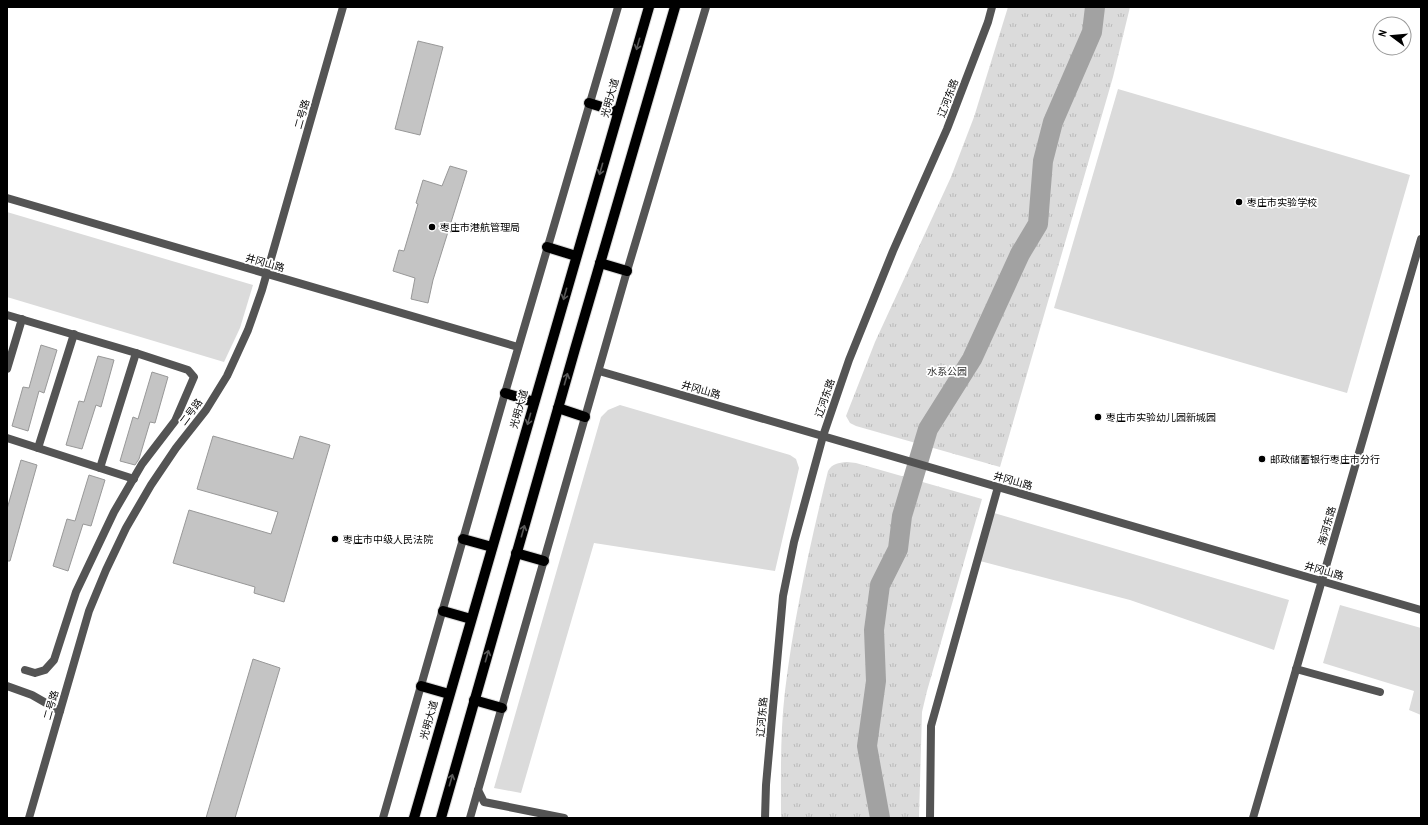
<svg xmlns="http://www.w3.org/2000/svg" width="1428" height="825" viewBox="0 0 1428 825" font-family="'Archivo Narrow','Noto Sans SC',sans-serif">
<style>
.grass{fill:url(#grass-tufts)}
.garden{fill:#dbdbdb}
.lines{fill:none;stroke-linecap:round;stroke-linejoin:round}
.river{stroke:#a2a2a2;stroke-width:20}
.building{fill:#c4c4c4;stroke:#989898}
.primary-casing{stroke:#dbdbdb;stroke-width:12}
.minor{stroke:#545454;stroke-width:8}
.tertiary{stroke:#545454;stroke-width:8}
.primary{stroke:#000;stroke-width:10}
.oneway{stroke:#595959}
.poi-dot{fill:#000;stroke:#fff;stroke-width:1.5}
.labels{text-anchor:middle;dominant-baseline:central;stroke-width:3.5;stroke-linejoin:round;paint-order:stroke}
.street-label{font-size:10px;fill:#000;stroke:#fff}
.poi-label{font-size:10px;fill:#000;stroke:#fff;text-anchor:start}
.park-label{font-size:10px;fill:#323232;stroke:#fff}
</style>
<defs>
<pattern id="grass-tufts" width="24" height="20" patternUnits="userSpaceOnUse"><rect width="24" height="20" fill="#dbdbdb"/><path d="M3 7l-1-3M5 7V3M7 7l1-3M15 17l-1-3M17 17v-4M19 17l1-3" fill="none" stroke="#bababa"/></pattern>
</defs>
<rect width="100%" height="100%" fill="#fff"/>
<g class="grass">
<path d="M1008,7H1130L1113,77L1000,467L856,426L850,423L846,416L875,342L951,177L974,117Z"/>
<path d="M847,462L856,463L982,499L927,691L922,712L919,818H781C781,776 780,733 785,691C794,617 810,544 828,471C833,463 838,463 847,462Z"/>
</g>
<g class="garden">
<path d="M1118,89L1410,175L1347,393L1054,308Z"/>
<path d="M7,212L253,285L240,328L224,362L7,297Z"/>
<path d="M620,405L790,455L796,459L799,468L775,571L594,543L521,793L494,788L601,417L608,410Z"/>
<path d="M994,513L1289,600L1274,650L1130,600L980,561Z"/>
<path d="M1340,605L1421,628V715L1409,710L1414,691L1323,663Z"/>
</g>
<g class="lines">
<path class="river" d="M880,818L867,746L876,681L874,630L880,585L898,549L902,516L928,429L972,359L1020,254L1038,224L1043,161L1053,122L1092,32L1095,7"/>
</g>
<g class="building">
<path d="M418,41L443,47L420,135L395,129Z"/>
<path d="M450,166L467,171L433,280L428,303L411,299L415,278L393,271L399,250L404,251L418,204L416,203L423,180L442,186Z"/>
<path d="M41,345L57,350L44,393L39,391L28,431L12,426L23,387L29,388Z"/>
<path d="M98,356L114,360L101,407L96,405L82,449L66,445L79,401L84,402Z"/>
<path d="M152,372L168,377L155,423L150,422L139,459L135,465L120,461L133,417L138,419Z"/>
<path d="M213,436L293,459L300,436L330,445L284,602L254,593L255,587L173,563L189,510L271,534L278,512L197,489Z"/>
<path d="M21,460L37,465L10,561H7V509Z"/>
<path d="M89,475L105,480L91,526L83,524L68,571L53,566L67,519L75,521Z"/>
<path d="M253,659L280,668L235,818H206Z"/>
</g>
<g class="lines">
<g class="primary-casing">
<g id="primary">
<path d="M589,103L618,112"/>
<path d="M547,247L576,256"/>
<path d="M600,263L627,271"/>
<path d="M505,393L534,402"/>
<path d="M558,408L585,417"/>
<path d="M463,539L492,547"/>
<path d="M516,553L544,561"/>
<path d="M443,611L471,619"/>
<path d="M421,686L449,694"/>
<path d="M474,700L502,708"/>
<path d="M414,818L649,7"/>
<path d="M441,818L575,349L675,7"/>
</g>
</g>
<g class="minor">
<path d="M7,315L136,353L188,370L194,377L175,421L142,464L114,512L76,592L54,660L45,670L35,673L25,670"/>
<path d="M7,369L22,319"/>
<path d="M7,438L134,479"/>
<path d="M38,448L74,334"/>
<path d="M100,468L136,353"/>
<path d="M1296,669L1380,692"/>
<path d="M7,686L32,695L60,711"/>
<path d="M478,790L484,802L564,818"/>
<path d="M383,818L505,393L618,7"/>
<path d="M470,818L627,271L706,7"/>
<path d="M765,818L766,785L783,596L794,542L823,436L849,360L893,251L947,129L988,22L992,7"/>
<path d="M930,818L931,726L998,487"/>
</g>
<g class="tertiary">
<path d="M7,198L518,347"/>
<path d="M599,371L1421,610"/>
<path d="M29,818L89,611L106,570L126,528L151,485L176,448L206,410L227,376L248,330L262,290L343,7"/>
<path d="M1253,818L1421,239"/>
</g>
<use href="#primary" class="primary"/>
</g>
<defs><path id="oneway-shaft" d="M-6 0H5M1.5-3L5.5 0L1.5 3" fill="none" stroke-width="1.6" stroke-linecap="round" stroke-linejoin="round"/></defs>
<g class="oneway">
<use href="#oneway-shaft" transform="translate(638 44) rotate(106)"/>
<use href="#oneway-shaft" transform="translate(601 169) rotate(106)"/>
<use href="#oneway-shaft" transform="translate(565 294) rotate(106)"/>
<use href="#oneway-shaft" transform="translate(566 379) rotate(-74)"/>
<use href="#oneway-shaft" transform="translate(529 419) rotate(106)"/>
<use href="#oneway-shaft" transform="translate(523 531) rotate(-74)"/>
<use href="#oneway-shaft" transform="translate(487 656) rotate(-74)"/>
<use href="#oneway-shaft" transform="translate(451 780) rotate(-74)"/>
</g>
<g class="poi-dot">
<circle cx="1239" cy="202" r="4"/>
<circle cx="432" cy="227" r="4"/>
<circle cx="1098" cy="417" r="4"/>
<circle cx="1262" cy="459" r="4"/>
<circle cx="335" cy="539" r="4"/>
</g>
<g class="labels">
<g class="street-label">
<text transform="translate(610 98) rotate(-74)">光明大道</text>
<text transform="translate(948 98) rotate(-69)">辽河东路</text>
<text transform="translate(302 114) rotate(-74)">二号路</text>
<text transform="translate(265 263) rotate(16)">井冈山路</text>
<text transform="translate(701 390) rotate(16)">井冈山路</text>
<text transform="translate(825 398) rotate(-71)">辽河东路</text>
<text transform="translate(519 409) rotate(-74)">光明大道</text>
<text transform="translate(191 412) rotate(-53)">二号路</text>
<text transform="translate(1013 481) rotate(16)">井冈山路</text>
<text transform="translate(1327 526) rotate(-74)">海河东路</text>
<text transform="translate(1324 571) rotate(16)">井冈山路</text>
<text transform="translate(51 705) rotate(-74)">二号路</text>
<text transform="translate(762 717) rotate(-85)">辽河东路</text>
<text transform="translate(429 720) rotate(-74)">光明大道</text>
</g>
<g class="poi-label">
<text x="1247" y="202">枣庄市实验学校</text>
<text x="440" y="227">枣庄市港航管理局</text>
<text x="1106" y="417">枣庄市实验幼儿园新城园</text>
<text x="1270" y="459">邮政储蓄银行枣庄市分行</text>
<text x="343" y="539">枣庄市中级人民法院</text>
</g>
<g class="park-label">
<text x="947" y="371">水系公园</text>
</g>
</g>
<rect width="1428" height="825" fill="none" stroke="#000000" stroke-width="16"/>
<g transform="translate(1392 36) rotate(286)"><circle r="19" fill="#ffffff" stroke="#999999"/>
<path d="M0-3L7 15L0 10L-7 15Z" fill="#000000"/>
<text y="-6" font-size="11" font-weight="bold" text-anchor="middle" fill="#000000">N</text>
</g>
</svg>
